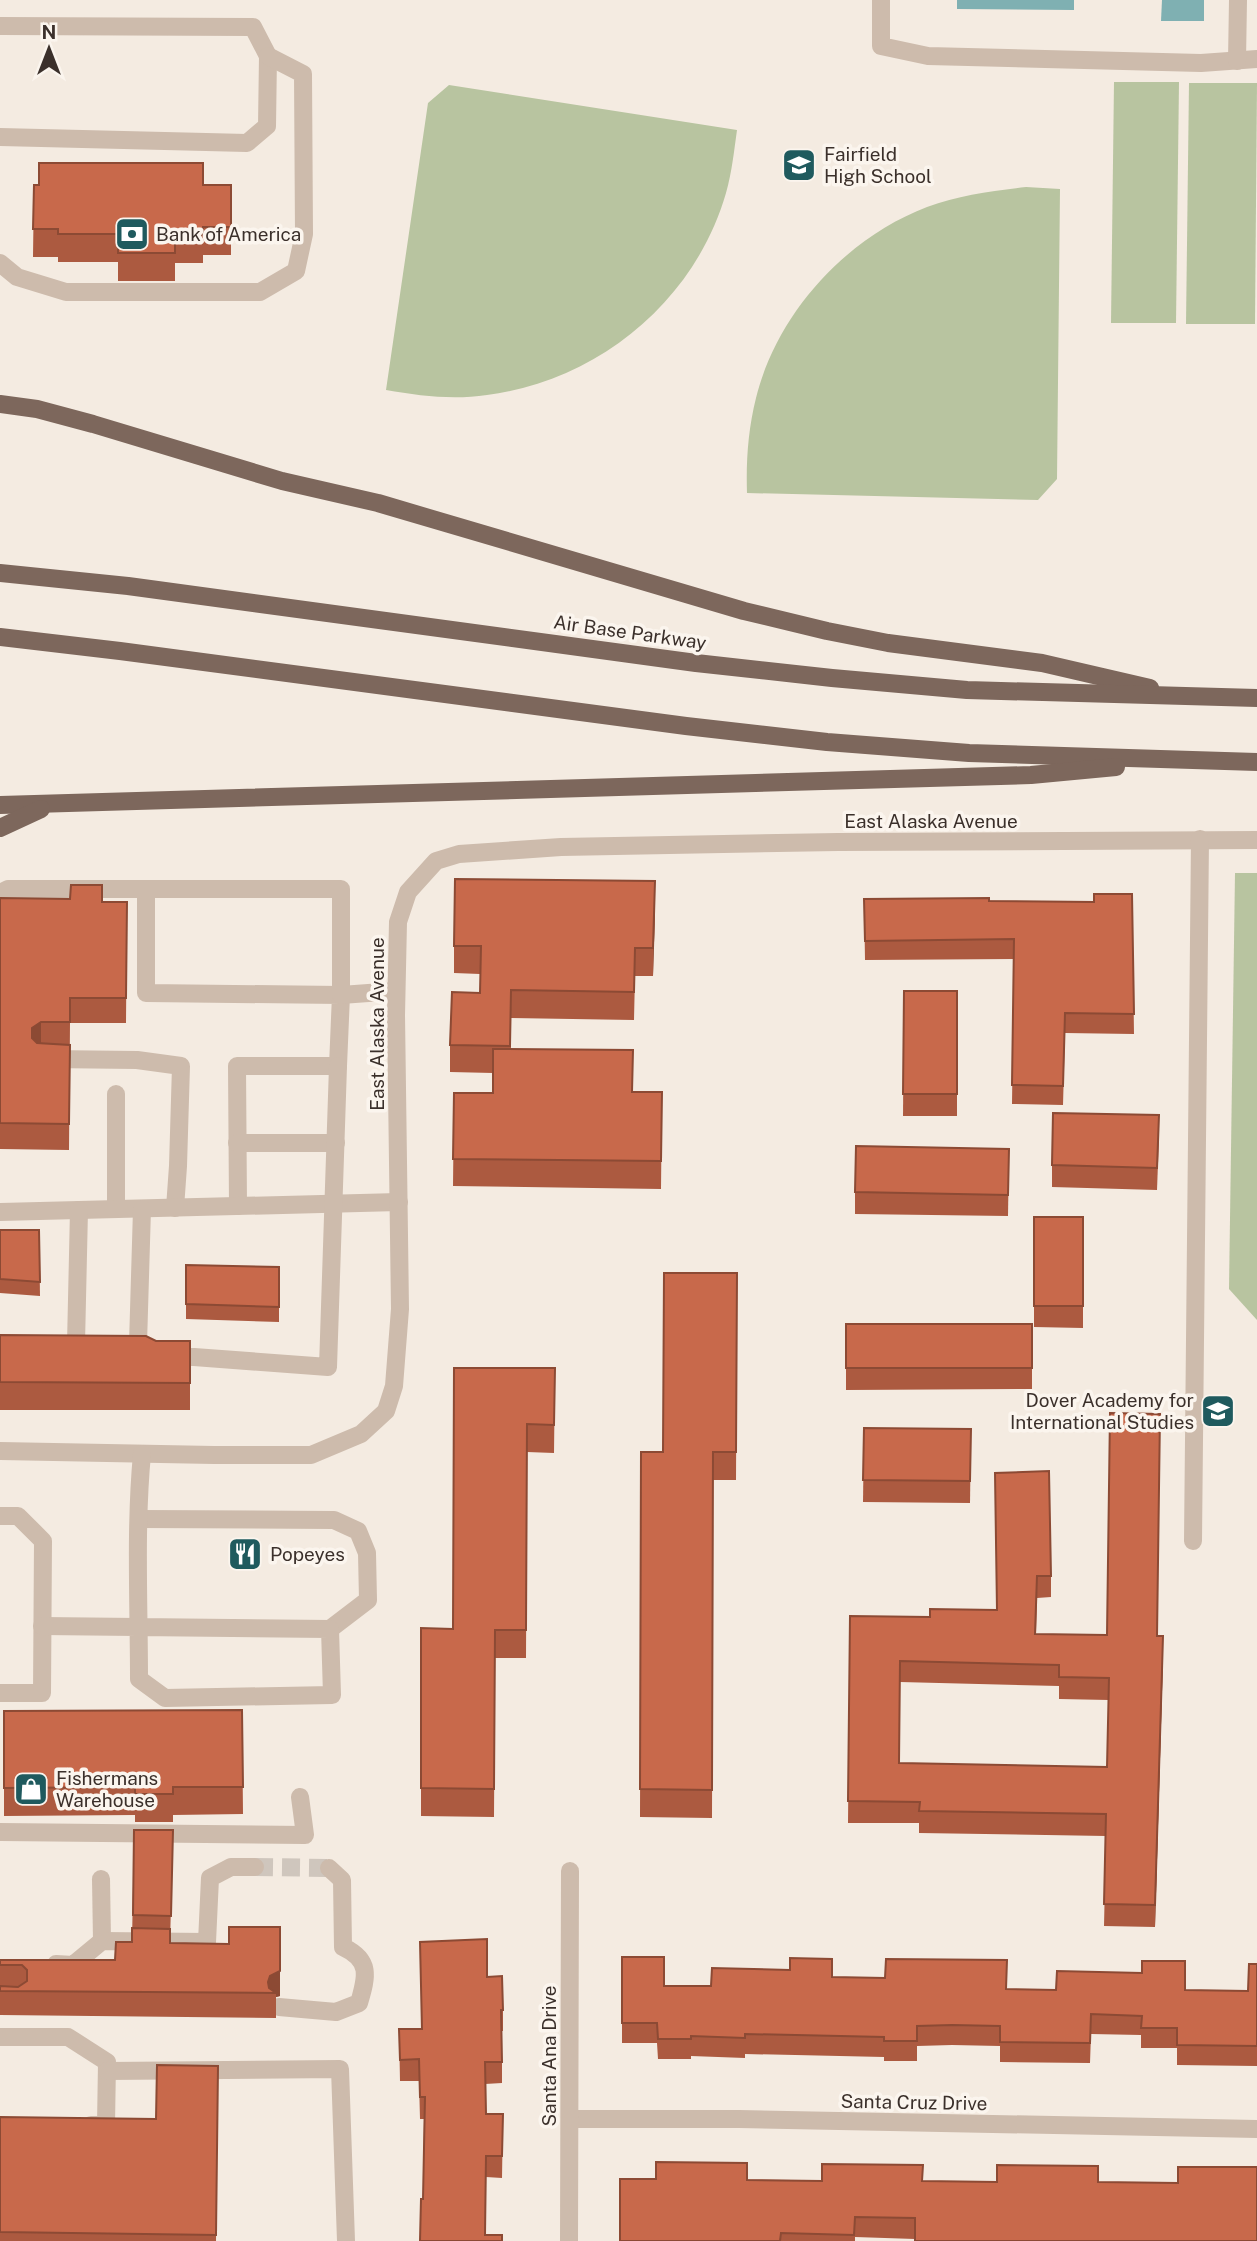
<svg xmlns="http://www.w3.org/2000/svg" width="1257" height="2241" viewBox="0 0 1257 2241" font-family="'Public Sans',sans-serif">
<style>
.green{fill:#b8c4a0}
.water{fill:#7fb0b2}
.lines{fill:none;stroke-linecap:round;stroke-linejoin:round}
.minor-tunnel{stroke:#cfc6bd;stroke-width:18;stroke-dasharray:18 9;stroke-linecap:butt}
.minor{stroke:#cdbbac;stroke-width:18}
.major{stroke:#7d675c;stroke-width:18}
.wall{fill:#ac5a40;fill-rule:evenodd}
.shaded-wall{fill:#8c4a34}
.building{fill:#c8694b;stroke:#8c4a34;stroke-width:2;fill-rule:evenodd}
.labels{text-anchor:middle;dominant-baseline:central;stroke-width:7;stroke-linejoin:round;paint-order:stroke}
.poi-label{font-size:19px;fill:#3b302b;stroke:#fbf5ee;text-anchor:start}
.street-label{font-size:19px;fill:#3b302b;stroke:#fbf5ee}
</style>
<rect width="100%" height="100%" fill="#f4ebe1"/>
<g class="green">
<path d="M1114,82H1179L1176,323H1111Z"/>
<path d="M1189,83H1257L1255,324H1186Z"/>
<path d="M449,85L737,130C734,151 732,172 726,193C695,301 598,381 487,395C453,400 420,396 386,390L428,103Z"/>
<path d="M1026,187L1060,189L1057,479L1038,500L747,493C746,461 748,430 756,398C777,313 846,238 927,207C959,195 992,191 1026,187Z"/>
<path d="M1235,873H1257V1320L1229,1289Z"/>
</g>
<g class="water">
<path d="M957,0H1074V10L957,9Z"/>
<path d="M1162,0H1204V21H1161Z"/>
</g>
<g class="lines">
<path class="minor-tunnel" d="M255,1867L329,1868"/>
<g class="minor">
<path d="M881,0V46L928,56L1201,63L1257,59"/>
<path d="M0,26L253,27L268,56L267,126L247,143L0,137"/>
<path d="M1237,61L1238,0"/>
<path d="M0,263L17,277L66,292H260L296,271L304,234L303,74L268,56"/>
<path d="M146,889V993L341,995L338,1066H237L238,1206"/>
<path d="M0,893L8,889H341V995L396,991"/>
<path d="M47,1059L137,1060L181,1066L178,1166L175,1208"/>
<path d="M116,1094V1209"/>
<path d="M237,1143H336"/>
<path d="M0,1212L399,1202"/>
<path d="M76,1344L79,1210"/>
<path d="M122,1344H138L142,1209"/>
<path d="M168,1357H194L328,1367L338,1066"/>
<path d="M0,1451L214,1455H311L361,1434L386,1411L394,1386L400,1309L396,1015L398,922L408,892L436,861L459,854L561,847L838,842L1257,840"/>
<path d="M0,1516H18L43,1541L42,1693H0"/>
<path d="M139,1519L334,1520L358,1531L367,1553L368,1600L330,1629"/>
<path d="M1193,1541L1200,839"/>
<path d="M42,1626L330,1629L332,1695L165,1698L139,1679C139,1604 135,1528 142,1454"/>
<path d="M0,1832L305,1835L300,1797"/>
<path d="M101,1879L102,1941"/>
<path d="M56,1964L73,1965L102,1941L207,1942L210,1878L231,1867H255"/>
<path d="M279,2007L336,2012L359,2003C367,1976 371,1960 343,1947L342,1880L329,1868"/>
<path d="M0,2037H68L107,2062L106,2125H91"/>
<path d="M107,2071L340,2069L346,2241"/>
<path d="M570,2119H739L1257,2129"/>
<path d="M569,2241L570,1871"/>
</g>
<g class="major">
<path d="M0,404L37,409L93,424L282,481L378,503L744,611L827,631L888,643L1042,663L1150,688"/>
<path d="M0,573L128,586L696,663L832,678L967,690L1257,698"/>
<path d="M0,637L120,651L686,726L827,742L969,753L1257,762"/>
<path d="M0,805L1031,775L1116,767"/>
<path d="M0,828L41,809"/>
</g>
</g>
<g class="wall">
<path d="M34,185H231V255H203V263H175V281H118V262H58V257H33Z"/>
<path d="M1132,894L1134,1034L1065,1033L1063,1105L1012,1104L1014,959L865,960L864,899L1094,902Z"/>
<path d="M0,898L127,902L126,1023H70L69,1150L0,1149Z"/>
<path d="M655,909L653,976H635L634,1020L511,1018V1049L633,1092H662L661,1189L453,1186L454,1093H493V1073L450,1072V1045L480,993V974L454,973V946Z"/>
<path d="M904,991H957V1116H903Z"/>
<path d="M1159,1137L1157,1190L1052,1187V1165Z"/>
<path d="M1009,1149L1008,1216L855,1214V1192Z"/>
<path d="M1034,1217H1083V1328L1034,1327Z"/>
<path d="M0,1230H39L40,1296L0,1293Z"/>
<path d="M186,1265L279,1267V1322L186,1319Z"/>
<path d="M737,1273L736,1480H713L712,1818L640,1817L641,1452H663Z"/>
<path d="M846,1324H1032V1389L846,1390Z"/>
<path d="M0,1335L156,1341H190V1410H0Z"/>
<path d="M454,1368H555L554,1453L527,1452L526,1658H495L494,1817L421,1816V1628L453,1629Z"/>
<path d="M864,1428L971,1429L970,1503L863,1502Z"/>
<path d="M995,1494L1051,1576V1597L1037,1598L1036,1634L1157,1636L1163,1658L1155,1927L1104,1926L1106,1836L919,1833V1823H848L850,1616L930,1617L997,1610ZM900,1682L1059,1686V1699L1109,1700L1107,1767L899,1763Z"/>
<path d="M242,1710L243,1814L173,1815V1822H135V1815L4,1816V1711Z"/>
<path d="M134,1830H173L170,1943L229,1944L280,1996L276,1997V2018L0,2015V1960H115L132,1942Z"/>
<path d="M420,1942L487,1977L503,2010V2031H502V2083L485,2084L486,2114H503L502,2178L486,2177L420,2241L423,2199L424,2119H420L419,2081H400L399,2029H422Z"/>
<path d="M622,1957L664,1986H711L790,1970L832,1977L1007,1989L1248,1991L1257,1964V2066L1177,2065V2048H1141V2035L1091,2034L1090,2063L1000,2062V2046L952,2045L917,2046V2061H884V2057L745,2054V2058L691,2056V2059H658L657,2043H622Z"/>
<path d="M218,2066L216,2241H0V2117L156,2119Z"/>
<path d="M1257,2167L915,2239L855,2237V2241H620L656,2179L1178,2183Z"/>
</g>
<g class="shaded-wall">
<path d="M655,881V909L653,976V948Z"/>
<path d="M41,1022V1048L32,1054V1028Z"/>
<path d="M1163,1636V1658L1155,1927V1905Z"/>
<path d="M280,1927V1996L276,1997V1993H268V1982Z"/>
</g>
<g class="building">
<path d="M39,163H203V185H231V227H203V235H175V253H118V234H58V229H33L34,185H39Z"/>
<path d="M455,879L655,881L653,948H635L634,992L511,990L510,1046L450,1045L452,992L480,993L481,946H454Z"/>
<path d="M71,885H102V902H127L126,998H70V1022H41L32,1028V1038L37,1043L70,1045L69,1124L0,1123V898L70,899Z"/>
<path d="M1094,894H1132L1134,1014L1065,1013L1063,1086L1012,1085L1014,939L865,941L864,899L989,898V901L1094,902Z"/>
<path d="M904,991H957V1094H903Z"/>
<path d="M493,1049L633,1050L632,1092H662L661,1161L453,1159L454,1093H493Z"/>
<path d="M1053,1113L1159,1115L1157,1168L1052,1165Z"/>
<path d="M856,1146L1009,1149L1008,1195L855,1192Z"/>
<rect x="1034" y="1217" width="49" height="89"/>
<path d="M0,1230H39L40,1282L0,1279Z"/>
<path d="M186,1265L279,1267V1307L186,1304Z"/>
<path d="M664,1273H737L736,1452H713L712,1790L640,1789L641,1452H663Z"/>
<rect x="846" y="1324" width="186" height="44"/>
<path d="M0,1335L146,1336L156,1341H190V1383L0,1382Z"/>
<path d="M454,1368H555L554,1425L527,1424L526,1630H495L494,1789L421,1788V1628L453,1629Z"/>
<path d="M1110,1413L1160,1414L1157,1636H1163L1155,1905L1104,1904L1106,1814L919,1811L920,1802L848,1801L850,1616L930,1617V1609L997,1610L995,1473L1049,1471L1051,1576H1037L1035,1634L1107,1635ZM900,1661L1059,1665V1677L1109,1678L1107,1767L899,1763Z"/>
<path d="M864,1428L971,1429L970,1481L863,1480Z"/>
<path d="M242,1710L243,1787H173V1794H135V1787L4,1788V1711Z"/>
<path d="M134,1830H173L171,1916L133,1915Z"/>
<path d="M229,1927H280V1971L270,1976L268,1982L269,1988L276,1993L0,1991V1986L18,1987L27,1981V1970L22,1965H0V1960H115L116,1942H132V1928L170,1929V1943L229,1944Z"/>
<path d="M487,1939V1977L502,1976L503,2010H501L502,2062H485L486,2114H503L502,2156H486L485,2235H502V2241H420L421,2199H423L425,2097H420L419,2059L400,2060L399,2029H422L420,1942Z"/>
<path d="M622,1957H664V1986H711L712,1968L790,1970V1958L832,1959V1977L885,1978L886,1959L1007,1960L1006,1989L1056,1990L1057,1971L1142,1973V1961H1185V1990L1248,1991L1249,1964H1257V2046L1177,2045V2028H1141L1142,2016L1091,2014L1090,2043L1000,2042V2026L952,2025L917,2026V2041H884V2037L745,2034V2038L691,2036V2039H658L657,2023H622Z"/>
<path d="M157,2065L218,2066L216,2235L0,2232V2117L156,2119Z"/>
<path d="M656,2162L747,2163V2180L822,2181V2164L923,2165L922,2181L997,2182V2165L1098,2166V2182L1178,2183V2167H1257V2241H915V2218L855,2217L854,2235L781,2233L780,2241H620V2179H656Z"/>
</g>
<defs>
<g id="school-square" transform="scale(1.75)"><rect x="-9" y="-9" width="18" height="18" rx="4" fill="#1f5a5e" stroke="#fbf5ee"/><path d="M0-5L7-2L0 1L-7-2ZM-4 1L0 2.5L4 1V4Q0 6-4 4Z" fill="#fff"/></g>
<g id="bank-square" transform="scale(1.75)"><rect x="-9" y="-9" width="18" height="18" rx="4" fill="#1f5a5e" stroke="#fbf5ee"/><path d="M-6-4H6V4H-6ZM0-2.3a2.3 2.3 0 1 0 0 4.6a2.3 2.3 0 1 0 0-4.6Z" fill="#fff"/></g>
<g id="restaurant-square" transform="scale(1.75)"><rect x="-9" y="-9" width="18" height="18" rx="4" fill="#1f5a5e" stroke="#fbf5ee"/><path d="M-5-6h1v4h1v-4h1v4h1v-4h1v5L-1.5 .5V6h-2V.5L-5-1ZM5-6V6H3V1.5H1.5Q1.5-4 5-6Z" fill="#fff"/></g>
<g id="shop-square" transform="scale(1.75)"><rect x="-9" y="-9" width="18" height="18" rx="4" fill="#1f5a5e" stroke="#fbf5ee"/><path d="M-5-2.5h2.3a2.7 3.5 0 0 1 5.4 0H5L5.5 6h-11ZM-1.5-2.5h3a1.5 2.3 0 0 0-3 0Z" fill="#fff"/></g>
</defs>
<g fill-rule="evenodd">
<use href="#school-square" x="799" y="165"/>
<use href="#bank-square" x="132" y="234"/>
<use href="#school-square" x="1218" y="1411"/>
<use href="#restaurant-square" x="245" y="1554"/>
<use href="#shop-square" x="31" y="1789"/>
</g>
<g class="labels">
<g class="poi-label">
<text x="824" y="154">Fairfield<tspan x="824" dy="22">High School</tspan></text>
<text x="156" y="234">Bank of America</text>
<text x="1194" y="1400" text-anchor="end">Dover Academy for<tspan x="1194" dy="22">International Studies</tspan></text>
<text x="270" y="1554">Popeyes</text>
<text x="56" y="1778">Fishermans<tspan x="56" dy="22">Warehouse</tspan></text>
</g>
<g class="street-label">
<text transform="translate(630 632) rotate(8)">Air Base Parkway</text>
<text x="931" y="821">East Alaska Avenue</text>
<text transform="translate(377 1024) rotate(-90)">East Alaska Avenue</text>
<text transform="translate(549 2056) rotate(-90)">Santa Ana Drive</text>
<text transform="translate(914 2102) rotate(1)">Santa Cruz Drive</text>
</g>
</g>
<g transform="translate(49 49)" stroke="#fbf5ee" stroke-width="5" paint-order="stroke">
<path d="M0-5L12 26L0 18L-12 26Z" fill="#3b302b"/>
<text y="-10" font-size="19" font-weight="bold" text-anchor="middle" fill="#3b302b">N</text>
</g>
</svg>
